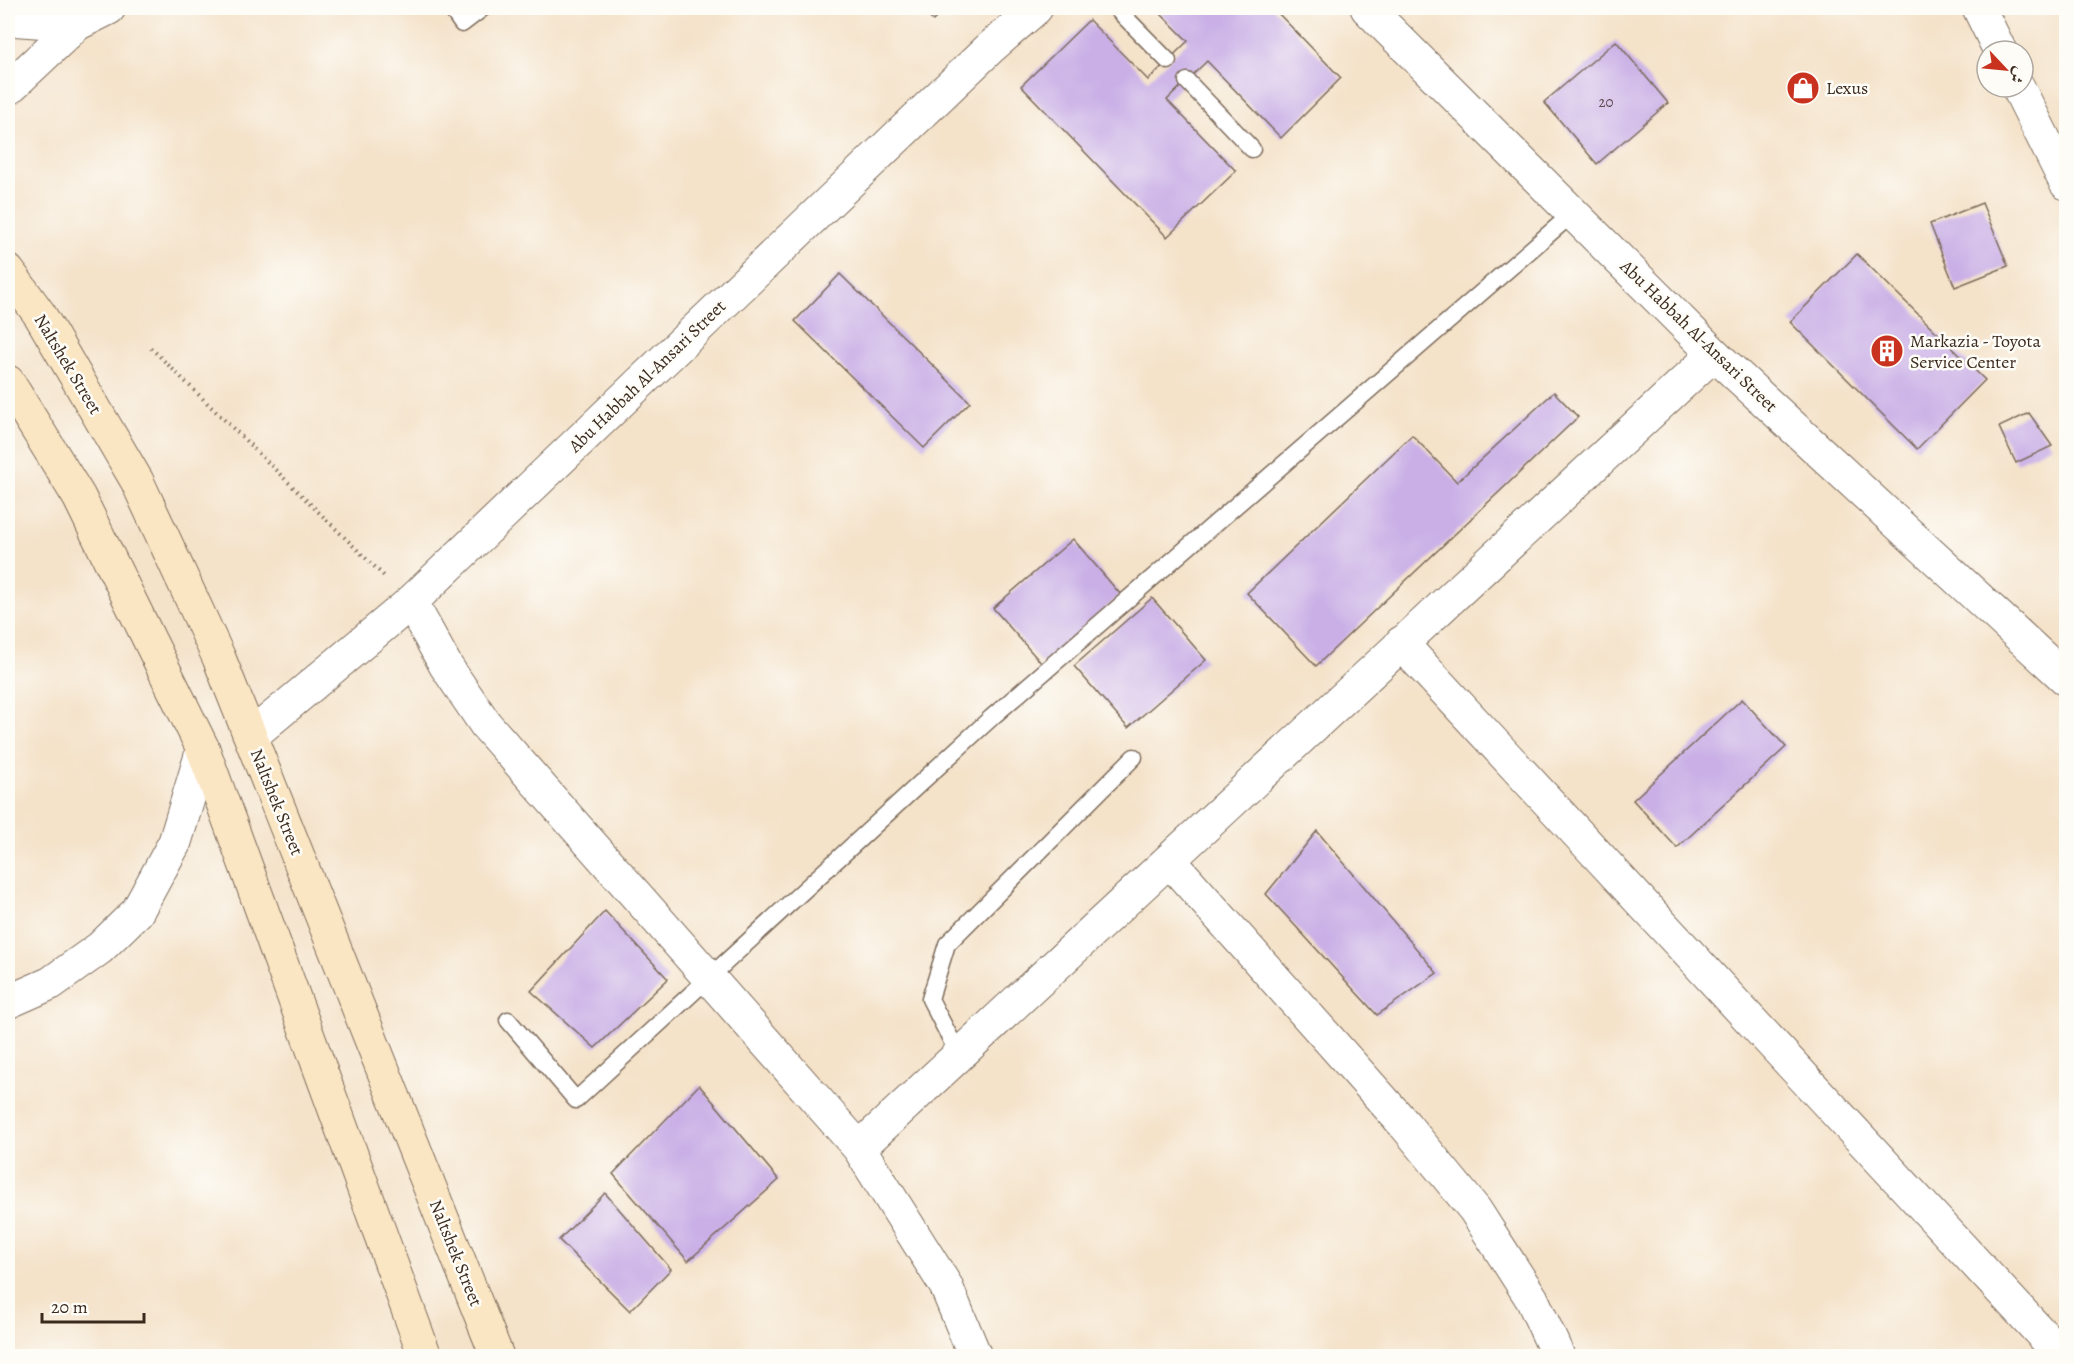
<svg xmlns="http://www.w3.org/2000/svg" width="2074" height="1364" viewBox="0 0 2074 1364" font-family="Alegreya,Amiri,serif">
<style>
.building{fill:#c9afe6}
.lines{fill:none;stroke-linecap:round;stroke-linejoin:round}
.service-casing{stroke:#7c6a5a;stroke-width:19}
.minor-casing{stroke:#7c6a5a;stroke-width:35}
.secondary-casing{stroke:#7c6a5a;stroke-width:35}
.path{stroke:#7c6a5a;stroke-width:4;stroke-dasharray:1.5 4.5;stroke-linecap:butt}
.service{stroke:#fff;stroke-width:16}
.minor{stroke:#fff;stroke-width:33}
.secondary{stroke:#fbe6c4;stroke-width:33}
.labels{text-anchor:middle;dominant-baseline:central;stroke-width:5;stroke-linejoin:round;paint-order:stroke}
.number-label{font-size:15px;fill:#5e4b50}
.poi-label{font-size:18px;fill:#3b2a1e;stroke:#fdfcf7;text-anchor:start}
.street-label{font-size:18px;fill:#3b2a1e;stroke:#fdfcf7}
</style>
<rect width="100%" height="100%" fill="#fdfcf7"/>
<filter id="ink" filterUnits="userSpaceOnUse"><feTurbulence type="fractalNoise" baseFrequency=".0167" numOctaves="2"/><feDisplacementMap in="SourceGraphic" scale="12" xChannelSelector="R" yChannelSelector="G"/><feConvolveMatrix kernelMatrix="1 2 1 2 8 2 1 2 1" color-interpolation-filters="sRGB"/></filter>
<filter id="wash" filterUnits="userSpaceOnUse"><feTurbulence type="fractalNoise" baseFrequency=".008" numOctaves="4" result="noise"/><feDisplacementMap in="SourceGraphic" scale="24" xChannelSelector="R" yChannelSelector="G"/><feGaussianBlur stdDeviation="1.35" result="paint"/><feColorMatrix in="noise" values="0 0 0 0 0 0 0 0 0 0 0 0 0 0 0 0 0 1.4 0 .05"/><feComposite in="paint" operator="in"/></filter>
<g filter="url(#wash)">
<rect width="100%" height="100%" fill="#f4e2c9"/>
<g id="blocks">
<g class="building">
<path d="M920,8H946L933,21Z"/>
<path d="M1155,8H1273L1341,78L1281,138L1207,61L1167,100L1236,171L1167,237L1021,86L1089,20L1148,80L1188,41Z"/>
<path d="M1616,41L1668,103L1597,164L1544,102Z"/>
<path d="M1982,203L2008,266L1955,287L1930,224Z"/>
<path d="M1857,254L1985,380L1917,449L1790,322Z"/>
<path d="M840,274L970,402L924,448L795,321Z"/>
<path d="M1554,392L1578,417L1316,666L1247,593L1412,435L1457,482Z"/>
<path d="M2029,413L2052,446L2016,463L1999,427Z"/>
<path d="M1073,539L1121,595L1042,664L993,608Z"/>
<path d="M1152,598L1206,660L1128,728L1074,666Z"/>
<path d="M1742,699L1786,747L1677,848L1633,800Z"/>
<path d="M1317,831L1437,973L1377,1015L1266,894Z"/>
<path d="M605,911L668,979L595,1048L531,991Z"/>
<path d="M699,1085L779,1180L688,1261L613,1174Z"/>
<path d="M605,1193L671,1269L630,1311L559,1240Z"/>
</g>
</g>
</g>
<g filter="url(#ink)">
<use href="#blocks" fill-opacity="0" stroke="#7c6a5a" stroke-width="1.5"/>
<g class="lines">
<g class="service-casing">
<g id="service">
<path d="M451,8L462,24L483,8"/>
<path d="M1116,8L1168,61"/>
<path d="M1187,81L1252,149"/>
<path d="M508,1020L576,1100L991,718L1573,213"/>
<path d="M959,1055L930,999L947,944L1134,757"/>
</g>
</g>
<g class="minor-casing">
<g id="minor">
<path d="M1367,8L1714,354L2066,679"/>
<path d="M1979,8L2000,51"/>
<path d="M8,19L77,24"/>
<path d="M2018,87L2066,183"/>
<path d="M8,89L77,24L109,8"/>
<path d="M411,602L446,666L486,725L859,1148L946,1286L975,1356"/>
<path d="M1401,643L2062,1356"/>
<path d="M251,736L411,602L990,48L1036,8"/>
<path d="M1170,861L1405,1125L1475,1210L1532,1299L1558,1356"/>
<path d="M8,1002L51,983L100,948L137,912L175,842L203,749"/>
<path d="M859,1148L1714,354"/>
</g>
</g>
<g class="secondary-casing">
<g id="secondary">
<path d="M8,271L40,315L137,481L219,658L497,1356"/>
<path d="M8,382L79,497L203,749L425,1356"/>
</g>
</g>
<path class="path" d="M151,348L386,578"/>
<use href="#service" class="service"/>
<use href="#minor" class="minor"/>
<use href="#secondary" class="secondary"/>
</g>
</g>
<defs>
<g id="shop-disc" transform="scale(1.725)"><circle r="9.5" fill="#c8321e" stroke="#fdfcf7"/><path d="M-5-2.5h2.3a2.7 3.5 0 0 1 5.4 0H5L5.5 6h-11ZM-1.5-2.5h3a1.5 2.3 0 0 0-3 0Z" fill="#fff"/></g>
<g id="building-disc" transform="scale(1.725)"><circle r="9.5" fill="#c8321e" stroke="#fdfcf7"/><path d="M-4-6H4V6H1V3H-1V6H-4ZM-2.5-4.3h1.7v1.8h-1.7ZM.8-4.3h1.7v1.8H.8ZM-2.5-1h1.7V.8h-1.7ZM.8-1h1.7V.8H.8Z" fill="#fff"/></g>
</defs>
<g fill-rule="evenodd">
<use href="#shop-disc" x="1803" y="88"/>
<use href="#building-disc" x="1887" y="351"/>
</g>
<g class="labels">
<g class="number-label">
<text x="1606" y="102">20</text>
</g>
<g class="poi-label">
<text x="1826" y="88">Lexus</text>
<text x="1910" y="341">Markazia - Toyota<tspan x="1910" dy="21">Service Center</tspan></text>
</g>
<g class="street-label">
<text transform="translate(1699 336) rotate(44)">Abu Habbah Al-Ansari Street</text>
<text transform="translate(68 364) rotate(59)">Naltshek Street</text>
<text transform="translate(647 376) rotate(-44)">Abu Habbah Al-Ansari Street</text>
<text transform="translate(277 802) rotate(68)">Naltshek Street</text>
<text transform="translate(456 1253) rotate(68)">Naltshek Street</text>
</g>
</g>
<rect width="2074" height="1364" fill="none" stroke="#fdfcf7" stroke-width="30"/>
<g transform="translate(2005 69) rotate(116)"><circle r="28" fill="#fdfcf7" stroke="#afa8a0" stroke-width="1.5"/>
<path d="M0-4.5L10 22L0 15L-10 22Z" fill="#c8321e"/>
<text y="-9" font-size="16" font-weight="bold" text-anchor="middle" fill="#3b2a1e">ش</text>
</g>
<path d="M42 1313v9h102v-9" fill="none" stroke="#3b2a1e" stroke-width="3"/>
<text x="51" y="1313" font-size="18" fill="#3b2a1e" stroke="#fdfcf7" stroke-width="4.5" paint-order="stroke">20 m</text>
</svg>
